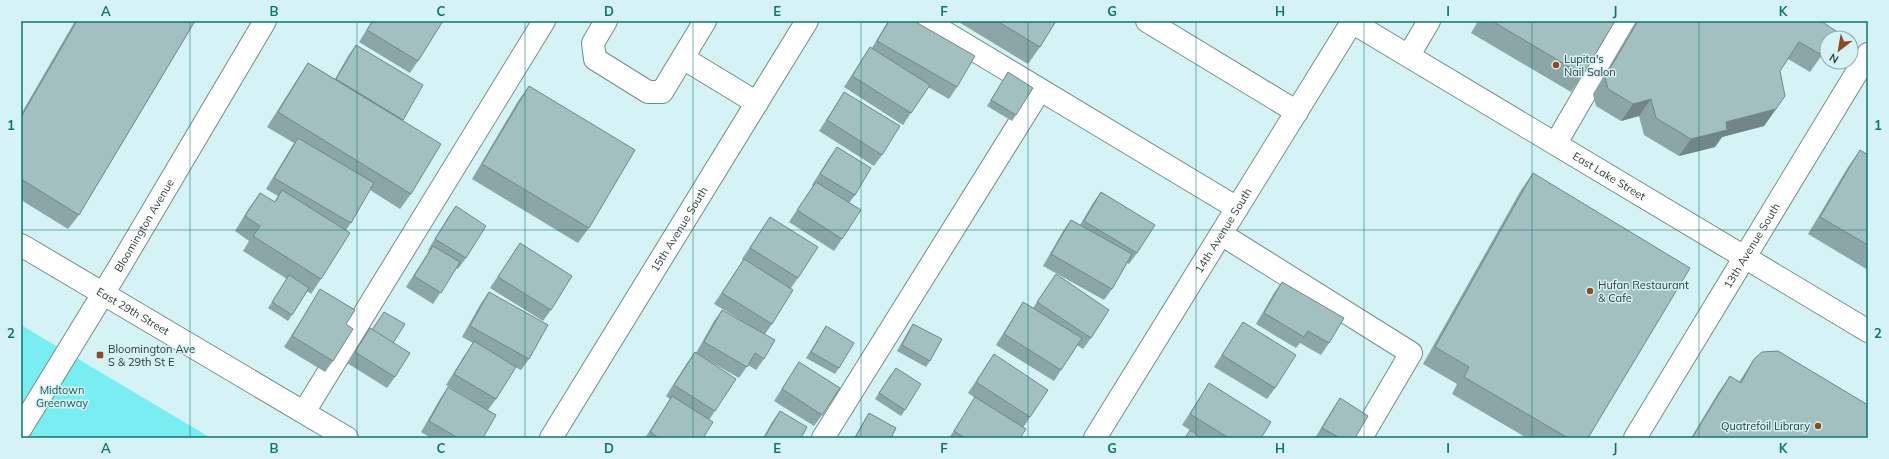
<svg xmlns="http://www.w3.org/2000/svg" width="1889" height="459" viewBox="0 0 1889 459" font-family="Mulish,sans-serif">
<style>
.green{fill:#79eef2}
.lines{fill:none;stroke-linecap:round;stroke-linejoin:round}
.minor-casing{stroke:#718d8e;stroke-width:24}
.major-casing{stroke:#718d8e;stroke-width:24}
.minor{stroke:#fff;stroke-width:22}
.major{stroke:#fff;stroke-width:22}
.wall{fill:#8ca5a6}
.shaded-wall{fill:#728687}
.building{fill:#a3c0c1;stroke:#728687}
.grid{fill:none;stroke:#0f766e;stroke-width:1;stroke-opacity:0.55}
.poi-dot{fill:#8f4a21;stroke:#d5f3f4;stroke-width:1.5}
.labels{text-anchor:middle;dominant-baseline:central;stroke-width:3;stroke-linejoin:round;paint-order:stroke}
.poi-label{font-size:11px;fill:#303c3c;stroke:#d5f3f4;text-anchor:start}
.street-label{font-size:11px;fill:#303c3c;stroke:#d5f3f4}
.park-label{font-size:11px;fill:#1f595b;stroke:#d5f3f4}
.neatline{fill:none;stroke:#0f766e;stroke-width:1.5}
.grid-label{font-size:13px;text-anchor:middle;font-weight:bold;fill:#0f766e}
</style>
<rect width="100%" height="100%" fill="#d5f3f4"/>
<path class="green" d="M21,325L211,438H21Z"/>
<g class="lines">
<g class="minor-casing">
<g id="minor">
<path d="M606,21L593,43L595,59L648,92H662L705,21"/>
<path d="M926,21L1237,208"/>
<path d="M1147,21L1297,112"/>
<path d="M1409,55L1429,21"/>
<path d="M683,58L757,103"/>
<path d="M1556,143L1627,21"/>
<path d="M1221,234L1411,353L1361,438"/>
<path id="s1" d="M21,245L347,438"/>
<path d="M304,412L544,21"/>
<path id="s2" d="M21,428L120,266L265,21"/>
<path id="s3" d="M551,438L807,21"/>
<path d="M823,438L1040,90"/>
<path id="s4" d="M1095,438L1352,22"/>
<path id="s5" d="M1635,438L1868,54"/>
</g>
</g>
<g class="major-casing">
<g id="major">
<path id="s6" d="M1350,21L1868,331"/>
</g>
</g>
<use href="#minor" class="minor"/>
<use href="#major" class="major"/>
</g>
<g class="wall">
<path d="M75,21H195L79,215L68,229L21,200V114Z"/>
<path d="M372,21H443L418,61L410,73L359,42Z"/>
<path d="M888,21H914L957,87L949,99L928,87L903,125L844,87L870,47L872,48Z"/>
<path d="M957,21H1056L1040,47L1028,64Z"/>
<path d="M1478,21H1615L1583,75L1571,92L1471,33Z"/>
<path d="M1636,21H1821L1822,55L1810,72L1788,59L1780,71L1776,109L1764,126L1722,137L1715,147L1679,156L1644,135L1639,116L1621,121L1596,106L1593,94Z"/>
<path d="M356,45L403,120L411,194L400,209L370,190L351,223L346,230L321,279L311,294L307,291L288,321L268,308L287,279L243,251L249,241L235,231L249,208L260,193L274,202L278,196L266,189L294,143L267,127L298,78L308,63L335,79L348,56Z"/>
<path d="M1008,72L1016,115L1012,121L987,106Z"/>
<path d="M529,86L589,228L578,243L472,179L518,101Z"/>
<path d="M844,92L882,155L874,166L819,131Z"/>
<path d="M837,147L855,195L849,203L842,239L834,251L789,222L813,186L812,185L829,158Z"/>
<path d="M1860,150L1868,155V270L1808,234L1848,167Z"/>
<path d="M1533,173L1588,438H1527L1452,394L1457,384L1423,364L1521,190Z"/>
<path d="M1101,192L1137,253L1129,264L1127,263L1112,289L1104,300L1043,266L1063,231L1071,220L1080,225L1093,203Z"/>
<path d="M456,206L466,258L458,269L456,268L433,304L406,287L429,251L428,250L448,217Z"/>
<path d="M770,217L798,278L791,288L772,324L765,334L764,359L756,370L748,365L739,378L702,357L715,411L709,420L703,438H645L670,399L666,396L687,363L695,352L696,353L714,321L722,310L746,323L714,304L743,260L742,259Z"/>
<path d="M520,243L551,310L543,321L490,288Z"/>
<path d="M1056,274L1091,338L1083,349L1077,345L1054,381L996,345L1016,313L1023,302L1033,308Z"/>
<path d="M1282,282L1329,343L1321,355L1300,343L1296,348L1256,324L1274,293Z"/>
<path d="M320,289L346,324L333,361L325,372L284,347L313,301Z"/>
<path d="M489,292L529,359L521,370L515,367L496,399L488,410L483,438H431L421,432L440,399L448,387L476,403L446,385L466,353L473,343L462,337L481,303Z"/>
<path d="M384,312L393,343L395,377L387,388L347,363L370,328L372,330Z"/>
<path d="M1243,322L1275,388L1267,399L1214,367L1235,334Z"/>
<path d="M913,324L930,361L926,367L897,351L909,330Z"/>
<path d="M826,326L839,368L835,374L806,358Z"/>
<path d="M994,354L1030,417L1023,428L1020,438H949L975,398L968,393Z"/>
<path d="M1754,359L1868,438H1691L1718,393L1730,376L1739,382Z"/>
<path d="M799,362L822,415L814,426L774,401Z"/>
<path d="M891,374L905,410L901,416L875,399Z"/>
<path d="M1209,383L1261,438H1203L1182,425Z"/>
<path d="M1340,398L1355,438H1315L1332,410Z"/>
<path d="M780,411L801,438H763L772,422Z"/>
<path d="M869,413L891,438H854L865,419Z"/>
</g>
<g class="shaded-wall">
<path d="M1651,99L1639,116L1621,121L1633,104Z"/>
<path d="M1776,109L1764,126L1722,137L1715,147L1679,156L1691,139L1726,122Z"/>
</g>
<g class="building">
<path d="M77,21H195L79,215L21,179V117Z"/>
<path d="M373,21H443L418,61L367,30Z"/>
<path d="M889,21H914L975,56L957,87L877,41Z"/>
<path d="M997,21H1056L1040,47Z"/>
<path d="M1492,21H1615L1583,75Z"/>
<path d="M1638,21H1821L1836,31L1832,38H1827V46L1822,55L1799,42L1780,71L1785,96L1776,109L1726,122L1727,130L1691,139L1656,118L1651,99L1633,104L1608,89L1605,77Z"/>
<path d="M356,45L423,85L403,120L336,79Z"/>
<path d="M870,47L930,85L911,113L852,76Z"/>
<path d="M308,63L441,144L411,194L278,112Z"/>
<path d="M1008,72L1033,88L1016,115L991,100Z"/>
<path d="M529,86L635,150L589,228L482,164Z"/>
<path d="M844,92L900,126L882,155L827,120Z"/>
<path d="M298,138L374,183L351,223L274,178Z"/>
<path d="M837,147L871,168L855,195L820,174Z"/>
<path d="M1860,150L1868,155V245L1820,217Z"/>
<path d="M1533,173L1690,268L1588,438H1568L1464,377L1469,367L1435,347Z"/>
<path d="M816,182L861,210L842,239L797,210Z"/>
<path d="M282,190L350,233L321,279L253,236L260,226L245,216L260,193L275,202Z"/>
<path d="M1101,192L1155,225L1137,253L1084,221Z"/>
<path d="M456,206L486,226L466,258L435,239Z"/>
<path d="M770,217L818,247L798,278L750,248Z"/>
<path d="M1071,220L1132,254L1112,289L1051,254Z"/>
<path d="M520,243L572,276L551,310L498,277Z"/>
<path d="M433,246L460,262L441,293L414,276Z"/>
<path d="M744,259L793,290L772,324L722,293Z"/>
<path d="M1056,274L1109,310L1091,338L1037,302Z"/>
<path d="M289,275L309,288L292,315L272,302Z"/>
<path d="M1282,282L1344,318L1329,343L1308,331L1304,337L1264,313Z"/>
<path d="M320,289L355,310L346,324L353,329L333,361L292,336Z"/>
<path d="M489,292L548,325L529,359L470,326Z"/>
<path d="M1023,302L1082,338L1061,370L1004,334Z"/>
<path d="M722,310L775,340L764,359L755,353L747,367L704,342Z"/>
<path d="M384,312L405,324L393,343L372,330Z"/>
<path d="M1243,322L1296,355L1275,388L1222,355Z"/>
<path d="M913,324L942,339L930,361L902,345Z"/>
<path d="M826,326L854,343L839,368L811,352Z"/>
<path d="M370,328L410,353L395,377L355,352Z"/>
<path d="M474,341L516,367L496,399L454,374Z"/>
<path d="M1778,351L1868,405V438H1692L1730,376L1741,383L1754,359L1762,352Z"/>
<path d="M695,352L736,379L715,411L674,385Z"/>
<path d="M994,354L1048,390L1030,417L976,382Z"/>
<path d="M799,362L840,388L822,415L782,389Z"/>
<path d="M896,368L921,384L905,410L879,393Z"/>
<path d="M1209,383L1271,422L1261,438H1229L1190,414Z"/>
<path d="M448,387L496,415L483,438H458L429,421Z"/>
<path d="M672,396L713,422L703,438H659L650,432Z"/>
<path d="M975,397L1026,429L1020,438H965L954,431Z"/>
<path d="M1340,398L1368,416L1355,438H1340L1322,428Z"/>
<path d="M780,411L807,427L801,438H764Z"/>
<path d="M869,413L896,428L891,438H860L856,436Z"/>
<path d="M1190,430L1202,438H1185Z"/>
</g>
<path class="grid" d="M190,21V438M357,21V438M525,21V438M693,21V438M861,21V438M1028,21V438M1196,21V438M1364,21V438M1532,21V438M1699,21V438M21,230H1868"/>
<g class="poi-dot">
<circle cx="1556" cy="65" r="4"/>
<circle cx="1590" cy="291" r="4"/>
<rect x="96" y="351" width="8" height="8" rx="2"/>
<circle cx="1818" cy="426" r="4"/>
</g>
<g class="labels">
<g class="poi-label">
<text x="1564" y="59">Lupita's<tspan x="1564" dy="13">Nail Salon</tspan></text>
<text x="1598" y="285">Hufan Restaurant<tspan x="1598" dy="13">&amp; Cafe</tspan></text>
<text x="108" y="349">Bloomington Ave<tspan x="108" dy="13">S &amp; 29th St E</tspan></text>
<text x="1810" y="426" text-anchor="end">Quatrefoil Library</text>
</g>
<g class="street-label">
<text stroke="none"><textPath href="#s6" startOffset="302">East Lake Street</textPath></text>
<text stroke="none"><textPath href="#s2" startOffset="237">Bloomington Avenue</textPath></text>
<text stroke="none"><textPath href="#s3" startOffset="245">15th Avenue South</textPath></text>
<text stroke="none"><textPath href="#s4" startOffset="244">14th Avenue South</textPath></text>
<text stroke="none"><textPath href="#s5" startOffset="225">13th Avenue South</textPath></text>
<text stroke="none"><textPath href="#s1" startOffset="130">East 29th Street</textPath></text>
</g>
<g class="park-label">
<text x="62" y="390">Midtown<tspan x="62" dy="13">Greenway</tspan></text>
</g>
</g>
<rect width="1889" height="459" fill="none" stroke="#d5f3f4" stroke-width="44"/>
<g transform="translate(1839 50) rotate(211)"><circle r="19" fill="#d5f3f4" stroke="#93aaaa"/>
<path d="M0-3L7 15L0 10L-7 15Z" fill="#8f4a21"/>
<text y="-6" font-size="11" font-weight="bold" text-anchor="middle" fill="#303c3c">N</text>
</g>
<rect x="22" y="22" width="1845" height="415" class="neatline"/>
<g class="grid-label">
<text x="106" y="16">A</text>
<text x="274" y="16">B</text>
<text x="441" y="16">C</text>
<text x="609" y="16">D</text>
<text x="777" y="16">E</text>
<text x="944" y="16">F</text>
<text x="1112" y="16">G</text>
<text x="1280" y="16">H</text>
<text x="1448" y="16">I</text>
<text x="1615" y="16">J</text>
<text x="1783" y="16">K</text>
<text x="11" y="130">1</text>
<text x="1878" y="130">1</text>
<text x="11" y="338">2</text>
<text x="1878" y="338">2</text>
<text x="106" y="453">A</text>
<text x="274" y="453">B</text>
<text x="441" y="453">C</text>
<text x="609" y="453">D</text>
<text x="777" y="453">E</text>
<text x="944" y="453">F</text>
<text x="1112" y="453">G</text>
<text x="1280" y="453">H</text>
<text x="1448" y="453">I</text>
<text x="1615" y="453">J</text>
<text x="1783" y="453">K</text>
</g>
</svg>
